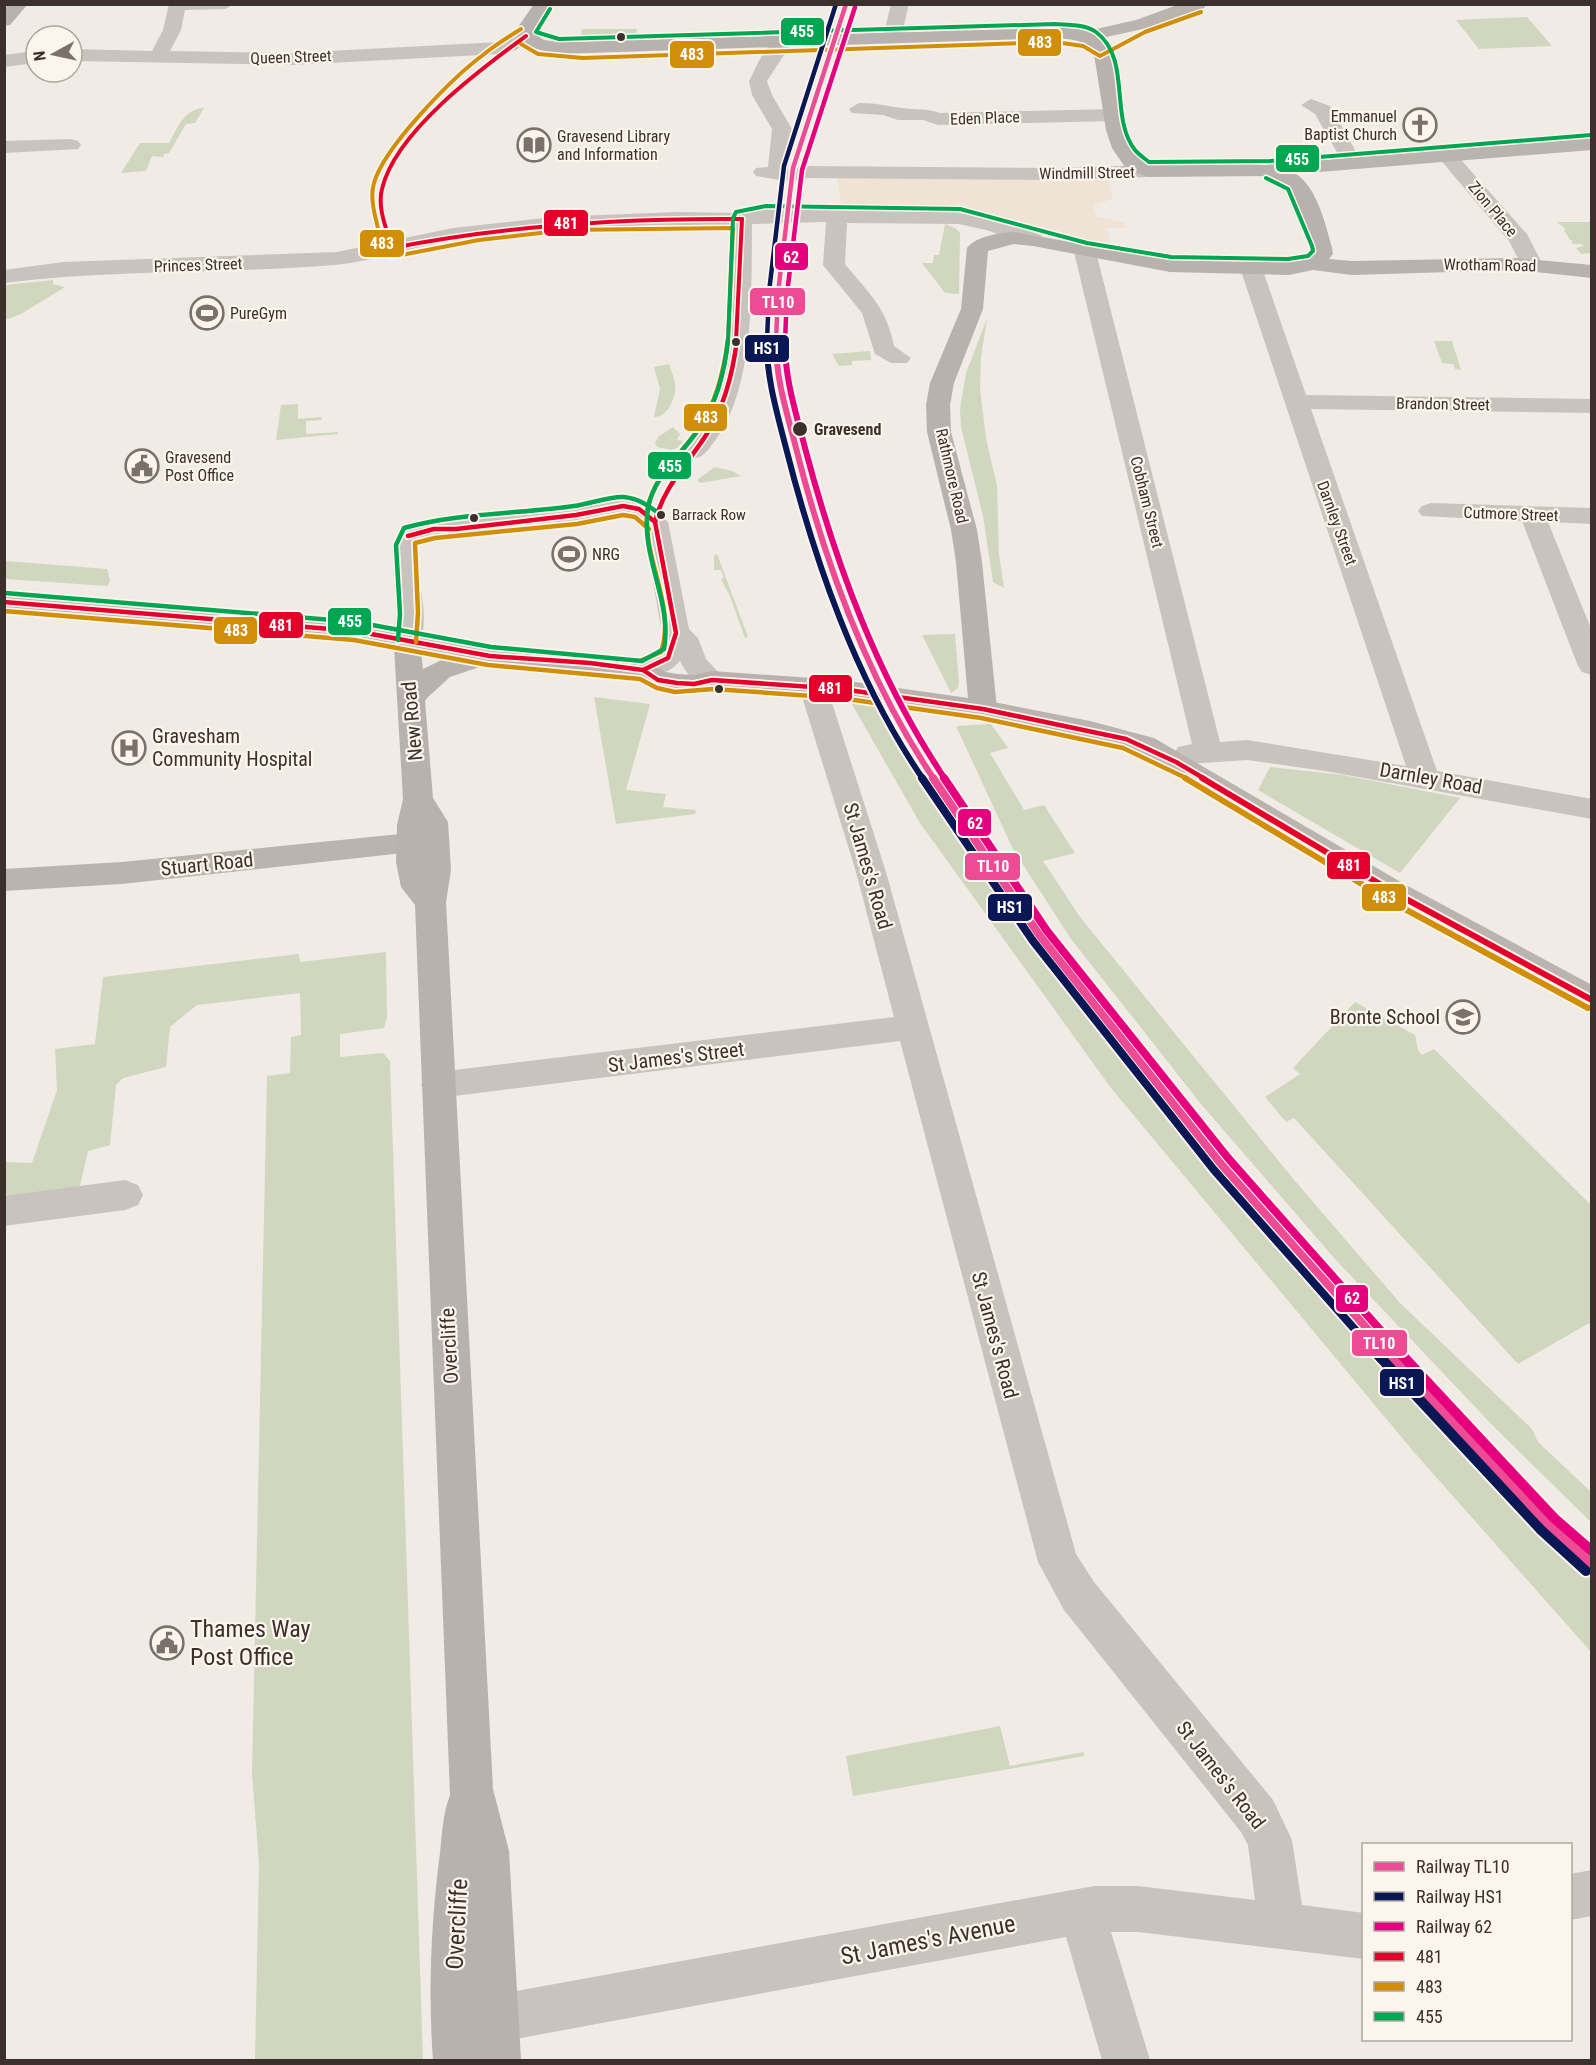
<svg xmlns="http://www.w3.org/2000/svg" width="1596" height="2065" viewBox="0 0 1596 2065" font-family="'Roboto Condensed',sans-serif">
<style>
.green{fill:#d1d6bf}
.plaza{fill:#eee3d5}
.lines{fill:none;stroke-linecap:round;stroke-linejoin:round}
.street{fill:#c9c3be;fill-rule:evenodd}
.secondary{fill:#bab3ae;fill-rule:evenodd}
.primary{fill:#b8b1ad;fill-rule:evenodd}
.bus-1-far2-casing{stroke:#fbf5ee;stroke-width:7}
.bus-1-far1-casing{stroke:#fbf5ee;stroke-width:8}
.bus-1-casing{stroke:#fbf5ee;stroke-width:10}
.bus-2-far2-casing{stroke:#fbf5ee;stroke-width:7}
.bus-2-far1-casing{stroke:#fbf5ee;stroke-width:8}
.bus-2-casing{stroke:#fbf5ee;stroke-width:10}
.bus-3-far1-casing{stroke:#fbf5ee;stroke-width:7}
.bus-3-casing{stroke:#fbf5ee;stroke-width:8}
.bus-1-far2{stroke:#e4002b;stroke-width:4}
.bus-1-far1{stroke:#e4002b;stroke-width:4.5}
.bus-1{stroke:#e4002b;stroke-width:6}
.bus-2-far2{stroke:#d18e09;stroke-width:4}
.bus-2-far1{stroke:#d18e09;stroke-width:4.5}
.bus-2{stroke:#d18e09;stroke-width:6}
.bus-3-far1{stroke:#00a651;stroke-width:4}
.bus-3{stroke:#00a651;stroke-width:4.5}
.rail-1-far3-casing{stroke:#fbf5ee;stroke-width:8}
.rail-1-far2-casing{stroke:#fbf5ee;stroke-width:10}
.rail-1-far1-casing{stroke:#fbf5ee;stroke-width:12}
.rail-1-casing{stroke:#fbf5ee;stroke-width:14}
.rail-2-far3-casing{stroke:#fbf5ee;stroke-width:8}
.rail-2-far2-casing{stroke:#fbf5ee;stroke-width:10}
.rail-2-far1-casing{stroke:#fbf5ee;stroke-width:12}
.rail-2-casing{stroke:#fbf5ee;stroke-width:14}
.rail-3-far3-casing{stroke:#fbf5ee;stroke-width:8}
.rail-3-far2-casing{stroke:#fbf5ee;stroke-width:10}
.rail-3-far1-casing{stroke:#fbf5ee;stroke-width:12}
.rail-3-casing{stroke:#fbf5ee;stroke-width:14}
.rail-1-far3{stroke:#ee4b95;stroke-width:4.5}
.rail-1-far2{stroke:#ee4b95;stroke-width:6}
.rail-1-far1{stroke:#ee4b95;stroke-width:8}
.rail-1{stroke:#ee4b95;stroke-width:10}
.rail-2-far3{stroke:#091855;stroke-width:4.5}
.rail-2-far2{stroke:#091855;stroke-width:6}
.rail-2-far1{stroke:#091855;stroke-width:8}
.rail-2{stroke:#091855;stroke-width:10}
.rail-3-far3{stroke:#e5007d;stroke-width:4.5}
.rail-3-far2{stroke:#e5007d;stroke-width:6}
.rail-3-far1{stroke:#e5007d;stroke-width:8}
.rail-3{stroke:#e5007d;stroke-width:10}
.bus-dot{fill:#3b302b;stroke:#fbf5ee;stroke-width:2}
.labels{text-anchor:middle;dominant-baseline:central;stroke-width:4.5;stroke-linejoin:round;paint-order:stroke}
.far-bus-label{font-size:15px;fill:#3b302b;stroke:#fbf5ee;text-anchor:start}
.far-street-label{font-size:16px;fill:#3b302b;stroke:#fbf5ee}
.far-poi-label{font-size:16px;fill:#3b302b;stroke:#fbf5ee;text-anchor:start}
.far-stop-label{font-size:16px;font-weight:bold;fill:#3b302b;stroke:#fbf5ee;text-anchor:start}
.street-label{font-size:20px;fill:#3b302b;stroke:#fbf5ee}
.poi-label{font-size:20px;fill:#3b302b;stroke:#fbf5ee;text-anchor:start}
.near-poi-label{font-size:24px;fill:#3b302b;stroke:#fbf5ee;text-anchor:start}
.near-street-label{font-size:24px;fill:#3b302b;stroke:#fbf5ee}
.line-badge{stroke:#fbf5ee;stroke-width:2}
.badge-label{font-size:16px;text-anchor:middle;font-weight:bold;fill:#fff}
</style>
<rect width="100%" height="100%" fill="#f0ebe5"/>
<g class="green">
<path d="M1527,17L1552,46L1479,49L1456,20Z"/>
<path d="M582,29H637L636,36H581Z"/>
<path d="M204,108L195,123L186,124L169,153L164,154L163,157L152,156L146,171L121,173L140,143H169C179,126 184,109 204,108Z"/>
<path d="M1557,222H1591V253L1581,254L1576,248L1584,246L1581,244H1573L1571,241L1574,240H1570L1564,230L1566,229Z"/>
<path d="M945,224L955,228L960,233L959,294L945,293L922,263H933L934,255H939Z"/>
<path d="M53,280V284L65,287L21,314L5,320V285Z"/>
<path d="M987,319L981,357L980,389L986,438L997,486L999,554L1004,588L993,582L983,516L961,427L960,409L966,373Z"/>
<path d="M1434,341H1452L1461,370L1455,369L1453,364L1442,363Z"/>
<path d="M870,351L871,360L852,361V365L839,366L832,354Z"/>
<path d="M669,364C671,370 674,377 675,383C677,396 668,418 654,417L660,389L654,367Z"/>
<path d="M298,404V419L322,417L321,420L306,421V434L338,432V434L276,440L281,405Z"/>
<path d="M673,427L680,434L677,440L683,441L677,448L671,450L657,447L655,443L658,437Z"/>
<path d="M715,467L732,471L741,476L700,483L697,480Z"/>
<path d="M717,554L748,637L745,638L730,596L722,581L721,579L724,578L721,570H714V556Z"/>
<path d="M5,561L107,569L110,580L108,586L5,579Z"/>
<path d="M955,634L959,683L958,688L951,693L922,635Z"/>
<path d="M594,697L650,704L626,790L666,794L663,807L696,810L695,814L616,824Z"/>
<path d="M849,699L880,707L903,754L1064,985L1217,1176L1465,1457L1591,1577V1652L1413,1451L1111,1088L920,823Z"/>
<path d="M991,724L1008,748L990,753L1024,810L1044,805L1075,853L1043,861L1080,917L1295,1181L1400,1303L1532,1429L1538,1442L1591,1492V1522L1496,1429L1335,1259L1201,1104L1071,939L1013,849L956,726Z"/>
<path d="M1270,767L1343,775L1460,798L1400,873L1258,790Z"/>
<path d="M386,952L387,1017L384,1028L340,1034V1057L383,1053L390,1061L423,2060H255L259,1864L252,1773L267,1076L290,1073L291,1037L301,1035L300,993L197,1005L170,1027L166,1067L123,1078L116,1085L110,1145L88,1151L79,1190L18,1200L5,1194V1162L32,1163L57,1090L55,1049L95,1044L103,977L299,954L300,962Z"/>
<path d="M1355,1002L1415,1035L1418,1050L1422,1055L1434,1049L1591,1205V1322L1518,1364L1294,1118L1286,1122L1265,1097L1300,1074L1293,1068Z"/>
<path d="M1000,1726L1010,1766L1084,1752V1756L853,1796L846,1756Z"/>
</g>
<path class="plaza" d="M837,174L1107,176L1113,199L1093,205L1096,216L1124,223L1125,228H1107L1113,252L1016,229L842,212Z"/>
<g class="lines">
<g class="street">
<path d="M169,4H234L225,9L185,10L181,30L170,51L291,53L500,42L526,31L535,36L516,50L500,54L291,65L72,61V49L152,51L163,30Z"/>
<path d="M891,4H909L901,37L892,42L883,37Z"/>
<path d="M784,36L793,41L767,81L772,95L792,129L788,170L806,166L1063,168L1147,165L1154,167L1157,171L1154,175L1147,177L1063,180L807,178L791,182L756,176L753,172L756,168L768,167L772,129L752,95L749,81C757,66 766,40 784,36Z"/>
<path d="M36,51V63L4,67V55Z"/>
<path d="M1311,99L1330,106L1363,164L1360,168H1346L1315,114L1301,105Z"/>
<path d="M859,103C877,103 886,106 902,108C916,110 927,108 940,113L1114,109L1124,115L1114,121L938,125L923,120H898L883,115L852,113L849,109Z"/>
<path d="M71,139L78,141L81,145L78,149L4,153V141Z"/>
<path d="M1448,151L1455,153L1527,234L1543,265L1540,270H1524L1509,241L1438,157L1441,153Z"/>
<path d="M766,209L959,212L999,221L1041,235L1044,240L1041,245L1033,246L986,230L959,224L847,223L845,264C869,294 886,306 894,346L911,358L907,363H891L875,354L862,313L823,265L826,222L752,224C751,290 756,386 714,442C705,454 701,461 685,457L682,452C687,444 694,438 699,430C732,374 729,288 731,225C639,224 547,228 455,240C415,246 375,261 335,265C225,274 114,269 4,283V270L63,262L337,252L453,228L553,217L676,212L742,213Z"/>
<path d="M1085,246L1093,247L1096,252L1220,742L1247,740L1406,766L1240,268L1243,263H1259L1262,268L1306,395L1592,399V413L1311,409L1437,771L1592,799V819L1325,771L1247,760L1188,764L1178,761L1174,754L1178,747L1192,744L1074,252L1077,247Z"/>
<path d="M623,498L648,504L668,522L689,629L698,638L706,659L726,680L722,686C703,691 688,678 680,661C669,674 649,680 633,676L629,670L633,664L658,652L662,633L643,525L631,515L623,514L576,523L456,537H435L419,541C411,571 435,620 417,647L407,650L397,647L393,641L396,614L392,545L399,531C429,522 455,522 486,518C532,513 577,507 623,498Z"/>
<path d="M1431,503L1592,508V524L1548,522L1592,631V675L1582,672L1578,666L1522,521L1422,516L1418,511L1422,506Z"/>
<path d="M813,678L823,681L827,687L886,872L1076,1554L1094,1582L1273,1800L1292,1840L1302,1905L1364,1913V1959L1138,1932H1111L1150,2060H1102L1066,1937L494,2043L477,2036L470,2019L477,2002L494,1995L1094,1886H1138L1255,1900L1248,1845L1241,1832L1064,1610L1038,1562L900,1041L438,1098L426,1094L421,1085L426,1076L438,1072L894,1017L856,872L799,687L803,681Z"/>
<path d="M125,1180L138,1185L143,1195L138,1205L125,1210L4,1226V1196Z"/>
<path d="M1592,1870V1916L1570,1920V1874Z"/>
</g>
<g class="secondary">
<path d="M1180,4H1207L1204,8L1147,28L1084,42L1075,37L1078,33L1136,20Z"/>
<path d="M1592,138V150L1270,176L1263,174L1260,170L1263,166L1270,164Z"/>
<path d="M983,700L1090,721L1154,738L1406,885L1592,985V1012L1581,1009L1384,901L1134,752L1089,739L973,716L969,709L973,702Z"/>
<path d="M410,833L421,837L425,844L421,851L122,884L4,891V869L122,862Z"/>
</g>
<g class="primary">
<path d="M9,4H28L10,25L4,26V9Z"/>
<path d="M534,4H552L536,27L535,34L544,40L558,42L1055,28C1069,28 1088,27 1100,36C1138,65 1103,138 1151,165C1184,165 1276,156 1300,177C1318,192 1326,226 1332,248L1333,254L1329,259L1352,261L1516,258L1592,265V278L1516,270L1352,275L1313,270L1289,275L1170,272L1033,246L1014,244L988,251L983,309L954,383L950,405L951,432L977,530L982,562L997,709L993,716L983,718L841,698L712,689C685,695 659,693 636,678L488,664L450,677L427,698L425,701L433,798L448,822L451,870L446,902L493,1789L509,1851L521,2060H433C428,1992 431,1921 440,1853C442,1834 443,1813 450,1795L415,905L401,887L396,862L397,825L403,799L394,647L355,639L4,610V594L355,623L490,647L590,654L643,661L666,672L677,674L694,675L712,671L841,680L968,698L956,562L951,530L927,432L926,405L930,383L961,309L967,248C976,236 1000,233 1014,232L1170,260L1289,261L1306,259L1311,253C1308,237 1298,196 1285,185C1280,181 1274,178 1268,176L1147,177L1125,167L1112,148L1106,130L1094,54C1084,38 1072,40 1055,38L558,54L532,48L517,36L518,27ZM421,652L448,657L423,669Z"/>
</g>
<g class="bus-1-far2-casing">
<g id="bus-1-far2">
<path d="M392,248C508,225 624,218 742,219"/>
<path d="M392,248C387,230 377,208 382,189C395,132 481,69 526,36"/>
<path d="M736,341L742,219"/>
</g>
</g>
<g class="bus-1-far1-casing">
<g id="bus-1-far1">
<path d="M408,536L434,529H456L576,515L623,506L639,509L655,522"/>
<path d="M4,602L355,631L490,656L590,663L643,670L658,680L677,683L694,684L712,680L841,689L983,709L1126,739L1176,762L1205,779"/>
<path d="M643,670L668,658L676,633L655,522C664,485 689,463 708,432C725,405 733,371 737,340"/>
</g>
</g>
<g class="bus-1-casing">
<path id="bus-1" d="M1202,778L1395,893L1592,1000"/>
</g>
<g class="bus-2-far2-casing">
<g id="bus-2-far2">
<path d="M521,29C508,37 495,45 483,55C452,78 384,147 374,183C370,196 374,212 377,224C380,237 381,249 391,257L479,240L566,230L733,228L728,341"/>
<path d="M521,44L538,54L583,58L1055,42L1083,46L1100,56L1145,32L1201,12"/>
</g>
</g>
<g class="bus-2-far1-casing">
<g id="bus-2-far1">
<path d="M4,611L354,640L488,665L640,679L657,688L675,692L713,689L840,698L981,718L1123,748L1188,779"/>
<path d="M416,642L418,613L415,543L435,538L577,524L623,515L635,517L649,529"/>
<path d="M640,661L661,652C677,604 640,556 648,507C654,475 683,453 700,427C717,401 724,370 728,340"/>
</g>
</g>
<g class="bus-2-casing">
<path id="bus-2" d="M1185,778L1390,901L1588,1008"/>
</g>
<g class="bus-3-far1-casing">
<g id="bus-3-far1">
<path d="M550,9L536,32L559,39L1055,24C1068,25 1085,24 1096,32C1132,59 1109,117 1135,150C1138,154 1144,158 1149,162L1270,161L1591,135"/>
<path d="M728,341L733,218L736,212L766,206L960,209L1087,243L1171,257L1288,259L1308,256L1313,251L1312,246L1288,189L1266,178"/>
</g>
</g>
<g class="bus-3-casing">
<g id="bus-3">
<path d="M5,593L356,622L491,647L642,661L664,649C673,603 640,556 648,508C654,475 683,454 700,427C717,402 725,369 728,340"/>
<path d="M398,640L400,614L396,545L404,528C456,513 519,514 574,506C590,504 609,496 624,497C640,499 649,506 661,515"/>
</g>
</g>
<use href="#bus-1-far2" class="bus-1-far2"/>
<use href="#bus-1-far1" class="bus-1-far1"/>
<use href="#bus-1" class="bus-1"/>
<use href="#bus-2-far2" class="bus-2-far2"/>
<use href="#bus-2-far1" class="bus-2-far1"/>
<use href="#bus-2" class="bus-2"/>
<use href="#bus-3-far1" class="bus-3-far1"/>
<use href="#bus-3" class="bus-3"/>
<g class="rail-1-far3-casing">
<path id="rail-1-far3" d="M776,341L778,293L793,168L846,4"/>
</g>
<g class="rail-1-far2-casing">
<path id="rail-1-far2" d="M776,340C775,376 787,413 796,448C825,563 867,680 934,779"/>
</g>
<g class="rail-1-far1-casing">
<path id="rail-1-far1" d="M933,778L1040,936L1221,1164L1379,1342"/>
</g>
<g class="rail-1-casing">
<path id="rail-1" d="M1377,1341L1548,1524L1592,1564"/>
</g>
<g class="rail-2-far3-casing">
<path id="rail-2-far3" d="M767,341L769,292L784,166L836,4"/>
</g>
<g class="rail-2-far2-casing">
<path id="rail-2-far2" d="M767,340C766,376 777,413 786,448C815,562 856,681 923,779"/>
</g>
<g class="rail-2-far1-casing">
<path id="rail-2-far1" d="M922,778L1033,941L1214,1170L1366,1342"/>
</g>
<g class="rail-2-casing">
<path id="rail-2" d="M1365,1341L1541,1530L1586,1571"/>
</g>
<g class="rail-3-far3-casing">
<path id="rail-3-far3" d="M785,341L787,294L802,170L855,7"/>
</g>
<g class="rail-3-far2-casing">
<path id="rail-3-far2" d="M785,340C784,376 796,413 805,448C836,565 878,679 945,779"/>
</g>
<g class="rail-3-far1-casing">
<path id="rail-3-far1" d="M944,778L1047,931L1228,1158L1391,1342"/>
</g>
<g class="rail-3-casing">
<path id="rail-3" d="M1389,1341L1554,1518L1592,1551"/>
</g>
<use href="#rail-1-far3" class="rail-1-far3"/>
<use href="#rail-1-far2" class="rail-1-far2"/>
<use href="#rail-1-far1" class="rail-1-far1"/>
<use href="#rail-1" class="rail-1"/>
<use href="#rail-2-far3" class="rail-2-far3"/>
<use href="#rail-2-far2" class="rail-2-far2"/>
<use href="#rail-2-far1" class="rail-2-far1"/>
<use href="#rail-2" class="rail-2"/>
<use href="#rail-3-far3" class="rail-3-far3"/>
<use href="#rail-3-far2" class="rail-3-far2"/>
<use href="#rail-3-far1" class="rail-3-far1"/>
<use href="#rail-3" class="rail-3"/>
</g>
<defs>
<g id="church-ring" transform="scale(1.725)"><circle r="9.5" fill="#fbf5ee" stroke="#7a716c" stroke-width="1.5"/><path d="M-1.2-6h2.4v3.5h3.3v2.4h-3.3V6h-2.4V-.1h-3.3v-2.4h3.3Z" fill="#7a716c"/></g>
<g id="library-ring" transform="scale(1.725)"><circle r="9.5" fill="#fbf5ee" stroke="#7a716c" stroke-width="1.5"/><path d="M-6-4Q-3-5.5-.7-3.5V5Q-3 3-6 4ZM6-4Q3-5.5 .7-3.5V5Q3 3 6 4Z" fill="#7a716c"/></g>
<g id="stadium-ring" transform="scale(1.725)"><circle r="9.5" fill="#fbf5ee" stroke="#7a716c" stroke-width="1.5"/><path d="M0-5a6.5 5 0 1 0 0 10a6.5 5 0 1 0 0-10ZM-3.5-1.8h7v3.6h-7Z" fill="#7a716c"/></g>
<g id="civic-ring" transform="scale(1.725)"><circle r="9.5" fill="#fbf5ee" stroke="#7a716c" stroke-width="1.5"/><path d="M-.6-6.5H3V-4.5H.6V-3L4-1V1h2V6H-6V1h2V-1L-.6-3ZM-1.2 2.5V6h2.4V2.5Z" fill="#7a716c"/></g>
<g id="hospital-ring" transform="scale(1.725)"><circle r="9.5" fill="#fbf5ee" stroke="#7a716c" stroke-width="1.5"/><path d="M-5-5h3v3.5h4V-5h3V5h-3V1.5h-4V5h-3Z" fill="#7a716c"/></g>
<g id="school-ring" transform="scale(1.725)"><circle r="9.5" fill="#fbf5ee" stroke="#7a716c" stroke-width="1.5"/><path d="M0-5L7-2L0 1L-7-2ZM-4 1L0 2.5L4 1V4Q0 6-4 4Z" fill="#7a716c"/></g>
</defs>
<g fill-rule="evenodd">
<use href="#church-ring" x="1420" y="125"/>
<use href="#library-ring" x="534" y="145"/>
<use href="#stadium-ring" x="207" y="313"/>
<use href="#civic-ring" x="142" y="466"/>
<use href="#stadium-ring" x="569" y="554"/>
<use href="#hospital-ring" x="129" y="748"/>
<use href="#school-ring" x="1463" y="1017"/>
<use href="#civic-ring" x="167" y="1643"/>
</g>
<g class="bus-dot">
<circle cx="621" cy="37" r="5"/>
<circle cx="736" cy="342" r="5"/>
<circle cx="800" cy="429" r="8"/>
<circle cx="661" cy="515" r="5"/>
<circle cx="474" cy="518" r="5"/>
<circle cx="719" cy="689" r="5"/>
</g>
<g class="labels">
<g class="far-bus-label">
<text x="672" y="515">Barrack Row</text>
</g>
<g class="far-street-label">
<text transform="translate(291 57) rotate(-2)">Queen Street</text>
<text transform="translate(985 118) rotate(-2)">Eden Place</text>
<text transform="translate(1087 173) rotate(-1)">Windmill Street</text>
<text transform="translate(1493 209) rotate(50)">Zion Place</text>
<text transform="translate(198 265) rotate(-2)">Princes Street</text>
<text transform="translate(1490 265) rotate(1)">Wrotham Road</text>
<text transform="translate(1443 404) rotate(1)">Brandon Street</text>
<text transform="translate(952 476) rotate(77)">Rathmore Road</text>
<text transform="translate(1147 502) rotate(76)">Cobham Street</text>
<text transform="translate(1511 514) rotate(2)">Cutmore Street</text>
<text transform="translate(1337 523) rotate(70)">Darnley Street</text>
</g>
<g class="far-poi-label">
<text x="1397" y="116" text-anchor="end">Emmanuel<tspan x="1397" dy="18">Baptist Church</tspan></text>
<text x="557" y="136">Gravesend Library<tspan x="557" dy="18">and Information</tspan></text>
<text x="230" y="313">PureGym</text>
<text x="165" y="457">Gravesend<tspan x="165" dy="18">Post Office</tspan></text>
<text x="592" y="554">NRG</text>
</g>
<g class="far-stop-label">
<text x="814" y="429">Gravesend</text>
</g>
<g class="street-label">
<text transform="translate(412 721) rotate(-95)">New Road</text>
<text transform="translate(1431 778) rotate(10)">Darnley Road</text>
<text transform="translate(207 864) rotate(-6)">Stuart Road</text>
<text transform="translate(868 866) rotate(74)">St James's Road</text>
<text transform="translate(676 1057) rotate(-7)">St James's Street</text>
<text transform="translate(995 1335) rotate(75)">St James's Road</text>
<text transform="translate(449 1346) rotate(-93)">Overcliffe</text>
<text transform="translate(1221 1775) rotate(52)">St James's Road</text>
</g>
<g class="poi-label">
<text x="152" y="736">Gravesham<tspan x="152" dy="23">Community Hospital</tspan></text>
<text x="1440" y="1017" text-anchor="end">Bronte School</text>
</g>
<g class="near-poi-label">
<text x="190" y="1629">Thames Way<tspan x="190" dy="28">Post Office</tspan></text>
</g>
<g class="near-street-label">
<text transform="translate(457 1924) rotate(-87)">Overcliffe</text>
<text transform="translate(928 1940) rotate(-11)">St James's Avenue</text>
</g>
</g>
<g class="line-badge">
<rect x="780" y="17" width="45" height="29" rx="6" fill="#00a651"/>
<rect x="1017" y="28" width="45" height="29" rx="6" fill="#d18e09"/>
<rect x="669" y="40" width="46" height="29" rx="6" fill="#d18e09"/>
<rect x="1275" y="144" width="45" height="29" rx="6" fill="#00a651"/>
<rect x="543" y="209" width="46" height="28" rx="6" fill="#e4002b"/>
<rect x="359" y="229" width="46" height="29" rx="6" fill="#d18e09"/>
<rect x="774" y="242" width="35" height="29" rx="6" fill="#e5007d"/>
<rect x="749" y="287" width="57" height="29" rx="6" fill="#ee4b95"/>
<rect x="744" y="334" width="46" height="29" rx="6" fill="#091855"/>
<rect x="683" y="403" width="45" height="29" rx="6" fill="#d18e09"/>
<rect x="647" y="451" width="45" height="29" rx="6" fill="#00a651"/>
<rect x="327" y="607" width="45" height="29" rx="6" fill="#00a651"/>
<rect x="258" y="611" width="46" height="28" rx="6" fill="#e4002b"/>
<rect x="213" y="616" width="45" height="29" rx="6" fill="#d18e09"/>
<rect x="808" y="674" width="45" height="29" rx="6" fill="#e4002b"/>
<rect x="957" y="808" width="35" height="29" rx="6" fill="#e5007d"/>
<rect x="1326" y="851" width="45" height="29" rx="6" fill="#e4002b"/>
<rect x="964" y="852" width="57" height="29" rx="6" fill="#ee4b95"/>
<rect x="1361" y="883" width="46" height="29" rx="6" fill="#d18e09"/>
<rect x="987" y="893" width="46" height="29" rx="6" fill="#091855"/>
<rect x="1335" y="1284" width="34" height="29" rx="6" fill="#e5007d"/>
<rect x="1351" y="1329" width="57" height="28" rx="6" fill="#ee4b95"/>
<rect x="1379" y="1368" width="46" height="29" rx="6" fill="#091855"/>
</g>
<g class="badge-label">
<text x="802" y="37">455</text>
<text x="1040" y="48">483</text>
<text x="692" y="60">483</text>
<text x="1297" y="165">455</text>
<text x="566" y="229">481</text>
<text x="382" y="249">483</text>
<text x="791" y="263">62</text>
<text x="778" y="308">TL10</text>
<text x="767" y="354">HS1</text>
<text x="706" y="423">483</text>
<text x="670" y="472">455</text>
<text x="350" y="627">455</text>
<text x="281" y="631">481</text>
<text x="236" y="636">483</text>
<text x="830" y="694">481</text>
<text x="975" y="829">62</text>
<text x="1349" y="871">481</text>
<text x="993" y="872">TL10</text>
<text x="1384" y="903">483</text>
<text x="1010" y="913">HS1</text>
<text x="1352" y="1304">62</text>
<text x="1379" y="1349">TL10</text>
<text x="1402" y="1389">HS1</text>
</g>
<rect width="1596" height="2065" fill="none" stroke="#3b302b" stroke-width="12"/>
<rect x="1362" y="1843" width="210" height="198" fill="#fbf5ee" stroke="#aea6a0" stroke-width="1.5"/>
<rect x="1374" y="1862" width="30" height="9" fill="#ee4b95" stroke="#aea6a0" stroke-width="1.5"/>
<text x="1416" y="1873" font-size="18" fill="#3b302b">Railway TL10</text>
<rect x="1374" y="1892" width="30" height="9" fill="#091855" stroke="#aea6a0" stroke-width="1.5"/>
<text x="1416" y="1903" font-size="18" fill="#3b302b">Railway HS1</text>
<rect x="1374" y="1922" width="30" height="9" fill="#e5007d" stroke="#aea6a0" stroke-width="1.5"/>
<text x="1416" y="1933" font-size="18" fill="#3b302b">Railway 62</text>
<rect x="1374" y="1952" width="30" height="9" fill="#e4002b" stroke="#aea6a0" stroke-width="1.5"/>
<text x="1416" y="1963" font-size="18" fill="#3b302b">481</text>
<rect x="1374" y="1982" width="30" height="9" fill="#d18e09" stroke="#aea6a0" stroke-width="1.5"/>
<text x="1416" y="1993" font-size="18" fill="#3b302b">483</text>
<rect x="1374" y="2012" width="30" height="9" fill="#00a651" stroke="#aea6a0" stroke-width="1.5"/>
<text x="1416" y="2023" font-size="18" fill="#3b302b">455</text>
<g transform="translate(54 54) rotate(262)"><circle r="28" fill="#fbf5ee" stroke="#aea6a0" stroke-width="1.5"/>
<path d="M0-4.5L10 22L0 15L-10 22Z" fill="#7a716c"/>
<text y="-9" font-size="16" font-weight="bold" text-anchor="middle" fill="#3b302b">N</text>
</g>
</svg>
